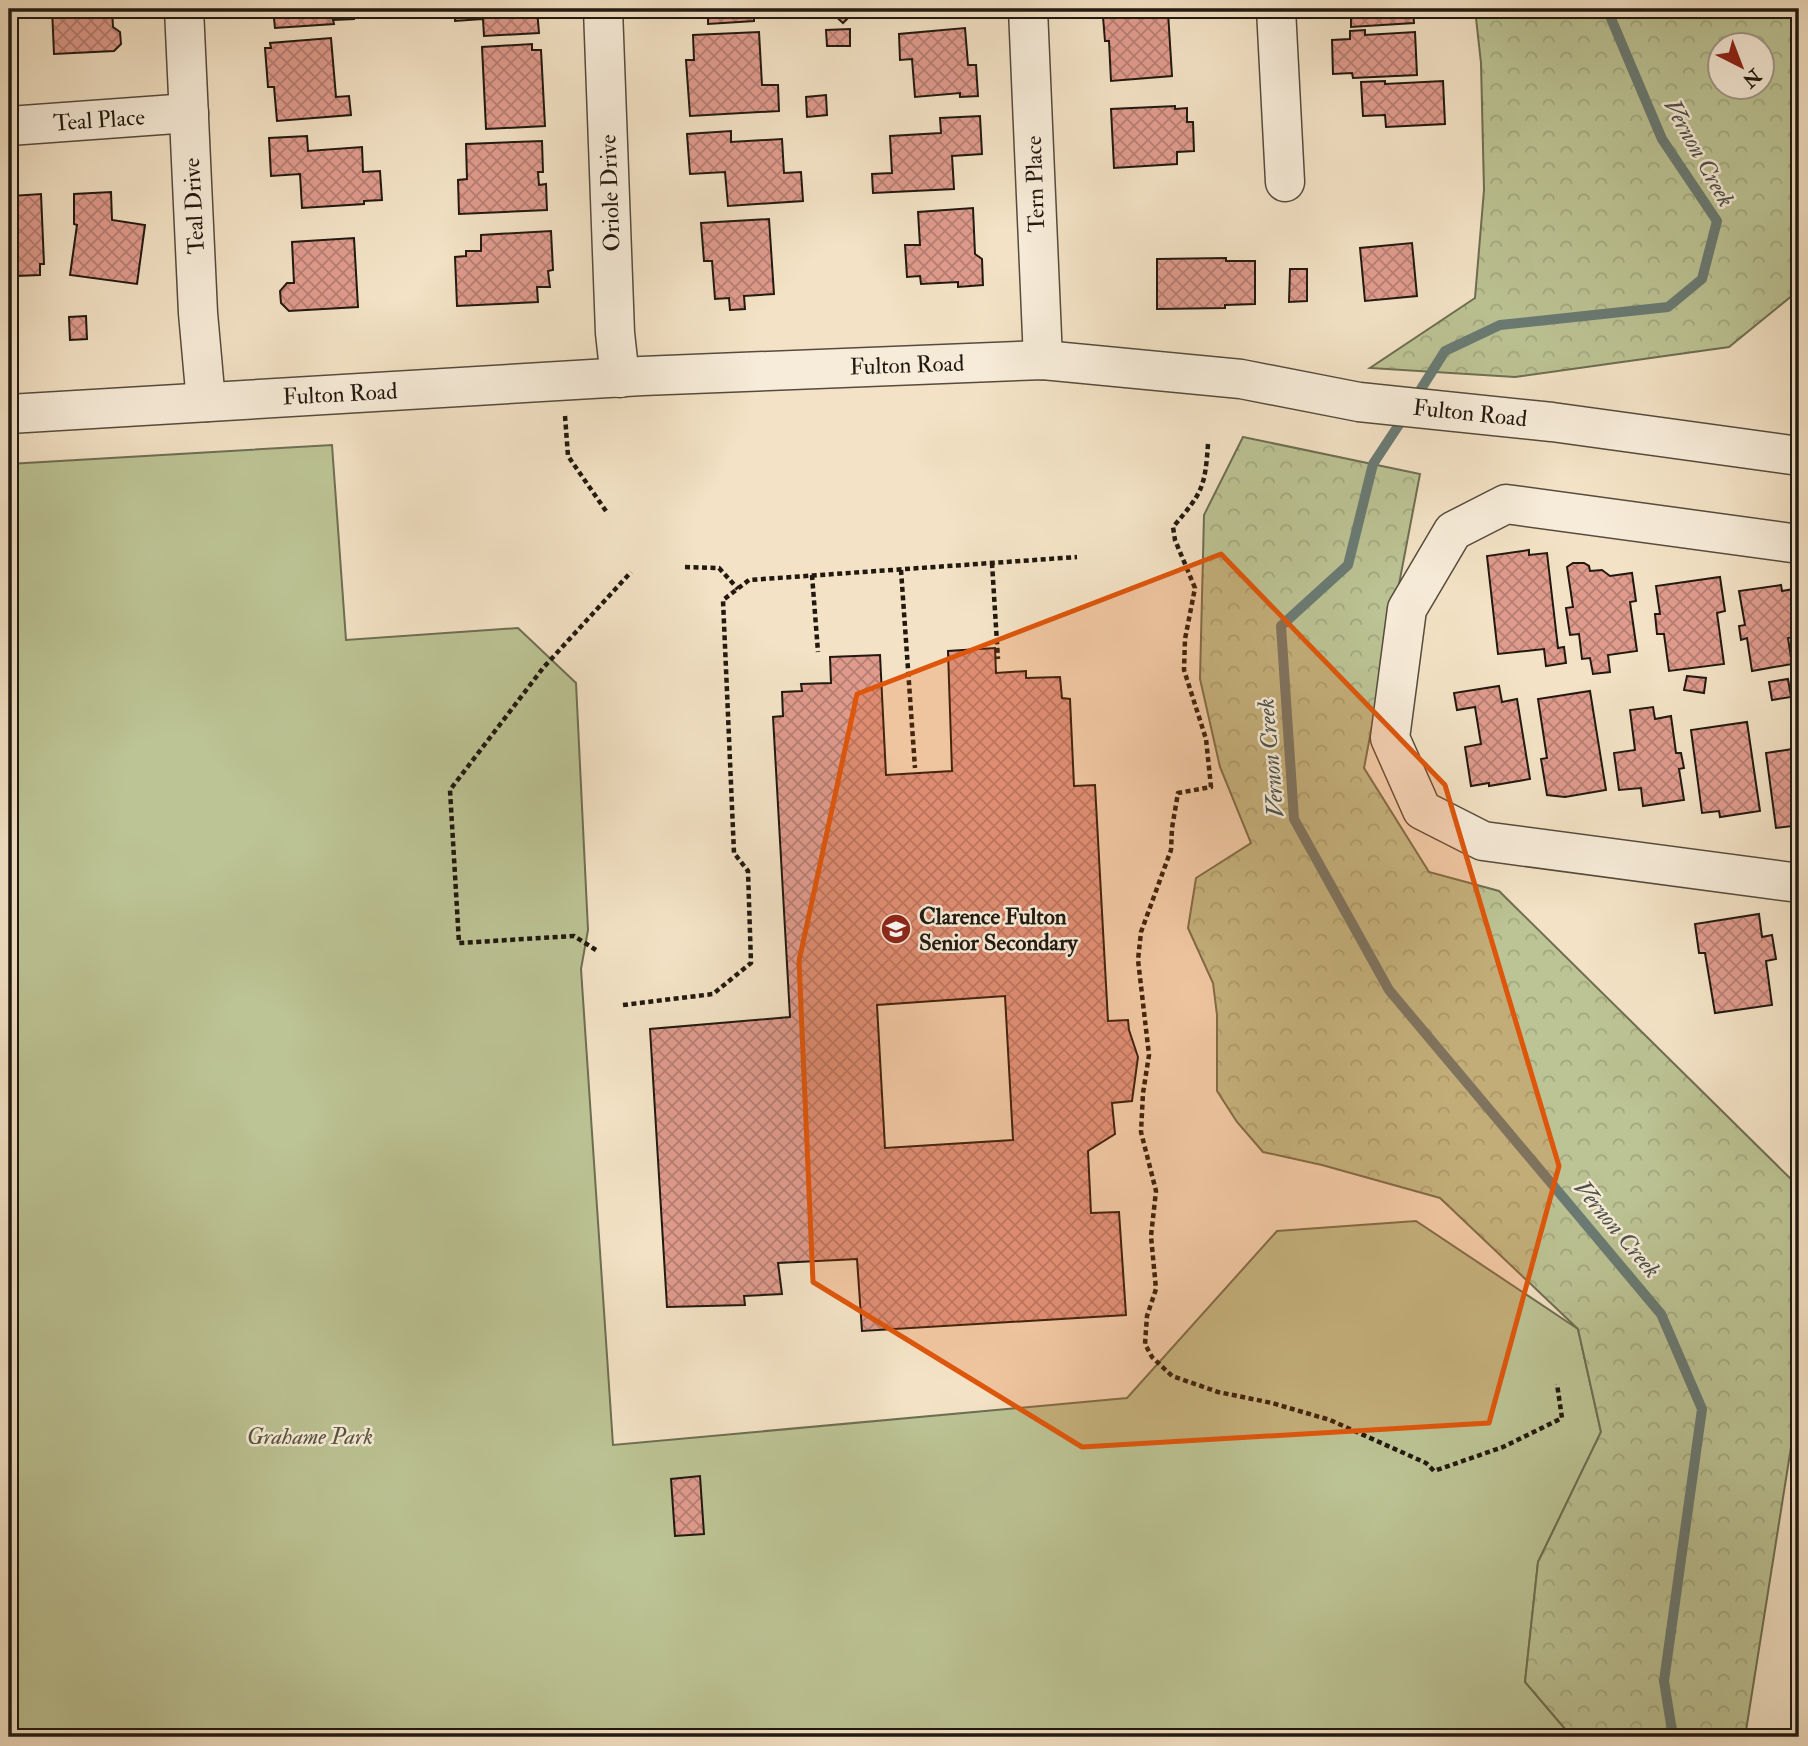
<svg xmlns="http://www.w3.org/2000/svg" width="1808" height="1746" viewBox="0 0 1808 1746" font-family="'IM FELL Double Pica',serif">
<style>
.green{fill:#bcc394;stroke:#6e6e52;stroke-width:2}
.forest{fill:url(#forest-crowns);stroke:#6e6e52;stroke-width:2;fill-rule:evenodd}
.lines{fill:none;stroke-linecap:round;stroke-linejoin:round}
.stream{stroke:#6a7b74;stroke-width:10}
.building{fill:url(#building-cross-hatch);stroke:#211910;stroke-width:2;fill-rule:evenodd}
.minor-casing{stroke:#564b3d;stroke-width:41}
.path{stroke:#211910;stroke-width:4.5;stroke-dasharray:5 3.5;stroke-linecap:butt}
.minor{stroke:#f7ecd9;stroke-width:38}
.marked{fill:#de560c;fill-opacity:0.2;stroke:#de560c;stroke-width:5;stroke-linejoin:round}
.labels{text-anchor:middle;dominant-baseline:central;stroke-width:5;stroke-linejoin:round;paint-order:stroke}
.street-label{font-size:23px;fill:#211910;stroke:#f7ecd9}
.poi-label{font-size:23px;font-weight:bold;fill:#211910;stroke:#f7ecd9;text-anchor:start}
.park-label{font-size:23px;font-style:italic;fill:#57543e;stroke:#f7ecd9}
.water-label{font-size:24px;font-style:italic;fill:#4c524a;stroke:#f7ecd9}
</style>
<defs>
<pattern id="forest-crowns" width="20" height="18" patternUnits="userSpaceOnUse" patternTransform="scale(1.75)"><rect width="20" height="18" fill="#bcc394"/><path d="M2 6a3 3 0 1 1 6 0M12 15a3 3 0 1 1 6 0" fill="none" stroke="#a1a77f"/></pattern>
<pattern id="building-cross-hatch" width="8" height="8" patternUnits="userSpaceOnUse" patternTransform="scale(1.75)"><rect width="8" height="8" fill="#e09b8d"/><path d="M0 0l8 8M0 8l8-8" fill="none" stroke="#b57e72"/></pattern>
</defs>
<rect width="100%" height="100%" fill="#f3e2c5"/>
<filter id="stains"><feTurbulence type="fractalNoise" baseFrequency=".00286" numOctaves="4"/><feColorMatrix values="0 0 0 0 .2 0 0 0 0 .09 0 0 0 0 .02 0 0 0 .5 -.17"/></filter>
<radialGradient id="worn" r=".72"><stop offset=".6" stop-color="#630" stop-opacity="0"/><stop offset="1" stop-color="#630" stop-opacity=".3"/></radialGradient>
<path class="green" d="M332,445L346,640L518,628L576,683L588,930L581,969L613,1445L1127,1398L1277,1231L1416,1221L1578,1329L1601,1432L1538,1562L1525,1682L1572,1737H9V464Z"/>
<g class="forest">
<path d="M1475,9H1799V290L1729,347L1515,377L1370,368L1475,298L1484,190L1481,63ZM1720,46H1762V88H1720Z"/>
<path d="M1243,437L1420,474L1364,768L1429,872L1499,891L1799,1187V1397L1745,1737H1572L1525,1682L1538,1562L1601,1432L1578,1329L1440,1198L1322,1165L1263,1152L1237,1122L1217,1091V1015L1213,983L1188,928L1196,878L1251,843L1220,767L1200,679L1204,515Z"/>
</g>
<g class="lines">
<g class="stream">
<path d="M1414,400L1445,351L1500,325L1668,307L1702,279L1717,221L1662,139L1607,9"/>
<path d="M1406,414L1373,464L1348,565L1281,626L1294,819L1389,990L1661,1314L1702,1409L1664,1681L1673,1737"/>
</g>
</g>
<g class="building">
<path d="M52,9H112L113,27L120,32L121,44L114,51L54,54Z"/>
<path d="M273,9H353L354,19L333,20L334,24L275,28Z"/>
<path d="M455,9H537L539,33L484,36L483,19L455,21Z"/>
<path d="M708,9H774L754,10V21L708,24Z"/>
<path d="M832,9H857L843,23L830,11Z"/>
<path d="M1331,9H1413L1414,23L1351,27V14L1331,15Z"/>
<path d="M1168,12L1172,76L1111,81L1109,41H1105L1103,17Z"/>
<path d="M965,28L968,65H976L978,96L960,97V93L915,97L912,59L900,60L899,34Z"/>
<path d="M850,29V46H827L826,30Z"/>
<path d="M1365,30V35L1415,32L1417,75L1353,78L1352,73L1333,74L1332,40L1350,39V31Z"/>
<path d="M759,32L762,85H778L779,111L690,116L686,60H694L693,35Z"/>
<path d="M331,38L336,97L349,96L351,115L277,121L274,87H268L265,48H271L270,43Z"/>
<path d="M532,44V50H541L545,126L486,129L482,47Z"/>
<path d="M1385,81V84L1443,81L1445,124L1386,127L1385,115L1363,116L1361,82Z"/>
<path d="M826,95L827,115L807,117L806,97Z"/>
<path d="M1175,106V109L1187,108V122H1193L1194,151L1177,152V164L1114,168L1111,109Z"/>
<path d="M980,116L982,154L952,156L954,189L873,193L872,174L892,173L890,136L941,133L940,118Z"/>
<path d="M731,131V142L782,139L784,173L801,172L803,201L728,206L725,172L690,174L687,134Z"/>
<path d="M307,136L308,151L362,147L363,172L380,171L382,200L364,201V204L302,208L300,174L271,176L269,138Z"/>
<path d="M542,141L543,172H538L539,185L546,184L547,210L459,214L458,180L467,179L466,144Z"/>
<path d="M111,192L112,220L145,225L137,284L70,275L77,225L74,224V194Z"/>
<path d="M41,194L44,264H40V275L16,276V283H9V200H12V196Z"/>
<path d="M973,208L975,254L982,259L983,285L958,287V282L921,284L920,276L907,277L905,245H920L918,212Z"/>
<path d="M769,219L774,294L744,296L745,309L730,310L729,298L715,299L712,261H704L701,223Z"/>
<path d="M551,231L553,270L548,271L550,287H537L538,302L457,306L455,257L466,256V251H481V235Z"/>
<path d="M354,238L358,307L289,311L281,303L280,291L287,283H294L292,242Z"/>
<path d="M1412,243L1417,296L1365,301L1360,248Z"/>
<path d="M1226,258V261H1255V304L1225,305V308L1157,309V259Z"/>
<path d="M1290,269H1307V301L1289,302Z"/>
<path d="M86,316L87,339L70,340L69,317Z"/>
<path d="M1529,550V555L1547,553L1558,648L1564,647L1566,663L1546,666L1544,649L1498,654L1487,556Z"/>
<path d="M1573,563H1584L1589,566L1590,571L1602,570L1610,576L1632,573L1636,601L1630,602L1637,651L1608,655L1610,672L1593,674L1590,658L1582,659L1579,634L1570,635L1566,608L1573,607L1567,567Z"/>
<path d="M1720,577L1725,611L1717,613L1724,664L1669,671L1664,634H1657L1655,614H1660L1656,586Z"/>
<path d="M1781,585L1782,591L1799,588V636L1788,638L1792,664L1752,671L1747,638L1741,640L1739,626L1745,625L1739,591Z"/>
<path d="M995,648L996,673L1026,671V678L1060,677L1062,698L1070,699L1074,786L1095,785L1108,1021L1128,1020L1129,1030L1138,1057L1132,1101L1112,1103L1115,1134L1088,1151L1091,1213L1119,1212L1126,1315L862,1331L857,1259L778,1263L782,1294L744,1296L745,1305L667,1307L650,1029L790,1017L773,717L783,716L782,692L802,691L801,684L831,683L830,657L880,655L886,775L952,771L948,651ZM1005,996L1013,1140L885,1148L877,1005Z"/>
<path d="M1687,676L1706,678L1704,693L1684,690Z"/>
<path d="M1788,679L1791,697L1772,700L1769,682Z"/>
<path d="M1499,686L1502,702L1517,699L1530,779L1489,786V783L1471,786L1465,747L1481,744L1475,707L1457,710L1454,693Z"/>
<path d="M1590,691L1606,790L1565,797L1547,795L1541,759L1547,758L1538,699Z"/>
<path d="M1653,707L1655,719L1671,716L1676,753H1681L1684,768L1679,769L1684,800L1643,806L1641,788L1619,790L1614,753L1635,750L1630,710Z"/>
<path d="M1747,722L1760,811L1720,817L1719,811L1702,813L1691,730Z"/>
<path d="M1799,748V830L1792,826L1776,828L1766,753Z"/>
<path d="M1759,914L1762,937L1772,935L1776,959L1766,961L1772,1005L1715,1013L1705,953H1699L1695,924Z"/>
<path d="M700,1476L704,1534L675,1536L671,1479Z"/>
</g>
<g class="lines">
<g class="minor-casing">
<g id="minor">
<path d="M184,9L198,313L206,402"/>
<path d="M603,9L615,333L620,378"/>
<path d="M1028,9L1043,360"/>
<path d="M1276,9L1285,182"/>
<path d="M9,126L189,113"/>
<path d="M9,414L642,376L1043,360L1241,379L1359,402L1552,422L1799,456"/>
<path d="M1799,544L1506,504L1453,531L1407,609L1390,738L1422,810L1483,841L1799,883"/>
</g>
</g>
<g class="path">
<path d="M565,416L568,456L608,514"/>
<path d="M1208,444C1205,488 1202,493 1173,527L1175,540L1195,588L1185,639L1184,670L1206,739L1211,787L1178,793L1172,828L1171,850L1141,932L1138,960L1149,1055L1143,1093L1141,1132L1156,1191L1151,1236L1156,1289L1147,1316L1145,1344L1152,1357L1172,1376L1218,1392L1272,1403L1330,1420L1426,1463L1434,1471L1503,1447L1562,1418L1557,1384"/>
<path d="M992,563L998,659"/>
<path d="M685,567L719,568L738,589"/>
<path d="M901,570L915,768"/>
<path d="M812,575L818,652"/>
<path d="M596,950L574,936L459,943L450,790L543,668L631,572"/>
<path d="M623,1005L713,994L751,963L748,871L734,853L723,600L749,580L1077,557"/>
</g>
<use href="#minor" class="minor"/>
</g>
<path class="marked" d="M1221,554L1445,785L1559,1166L1489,1423L1082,1447L813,1282L799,961L857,694Z"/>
<defs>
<g id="school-disc" transform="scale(1.575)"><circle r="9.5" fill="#8f2418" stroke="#f7ecd9"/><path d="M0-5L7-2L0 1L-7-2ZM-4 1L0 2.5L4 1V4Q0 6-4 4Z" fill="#fff"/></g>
</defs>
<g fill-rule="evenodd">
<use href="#school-disc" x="896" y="929"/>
</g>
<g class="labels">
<g class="street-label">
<text transform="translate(99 120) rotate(-4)">Teal Place</text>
<text transform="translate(1035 184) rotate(-92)">Tern Place</text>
<text transform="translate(610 193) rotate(-92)">Oriole Drive</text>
<text transform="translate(194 206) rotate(-93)">Teal Drive</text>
<text transform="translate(907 365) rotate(-2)">Fulton Road</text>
<text transform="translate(340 394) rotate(-3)">Fulton Road</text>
<text transform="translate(1470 413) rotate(6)">Fulton Road</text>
</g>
<g class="poi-label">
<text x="919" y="916">Clarence Fulton<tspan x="919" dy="26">Senior Secondary</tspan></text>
</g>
<g class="park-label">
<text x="310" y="1436">Grahame Park</text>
</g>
<g class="water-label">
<text transform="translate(1699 153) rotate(61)">Vernon Creek</text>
<text transform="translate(1271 758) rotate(-95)">Vernon Creek</text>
<text transform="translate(1617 1229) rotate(50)">Vernon Creek</text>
</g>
</g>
<rect width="1808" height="1746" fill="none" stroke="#f3e2c5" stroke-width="35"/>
<rect x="10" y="10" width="1787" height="1725" fill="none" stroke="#211910" stroke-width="3.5"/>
<rect x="18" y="18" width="1773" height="1711" fill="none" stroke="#211910" stroke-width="2"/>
<g transform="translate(1741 66) rotate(138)"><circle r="33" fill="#f7ecd9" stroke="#a19889" stroke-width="2"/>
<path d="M0-5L12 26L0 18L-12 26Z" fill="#8f2418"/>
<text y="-10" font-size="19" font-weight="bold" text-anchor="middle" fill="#211910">N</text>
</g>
<rect width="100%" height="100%" filter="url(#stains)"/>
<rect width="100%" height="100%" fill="url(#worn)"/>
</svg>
